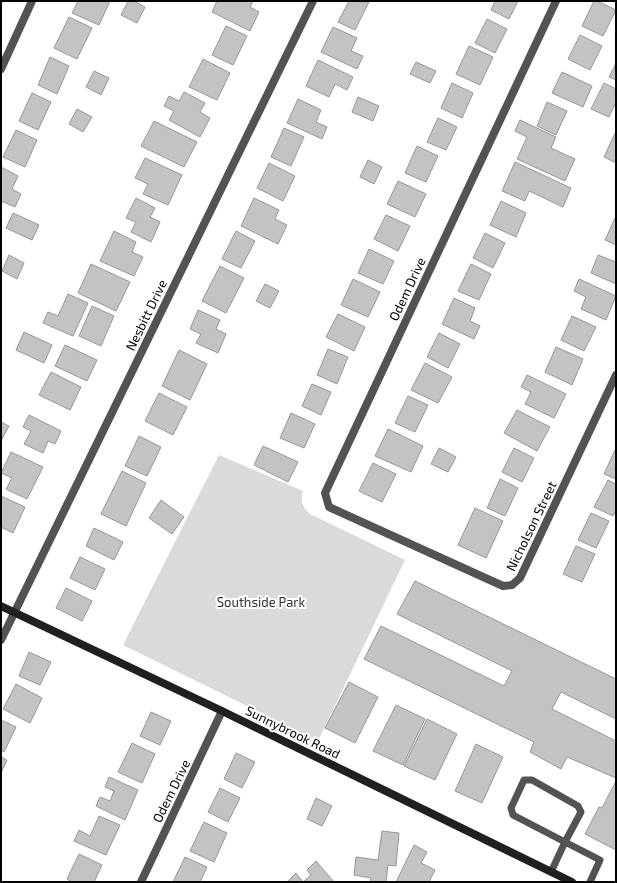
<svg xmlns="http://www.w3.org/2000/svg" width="617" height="883" viewBox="0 0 617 883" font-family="'Exo 2',sans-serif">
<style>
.green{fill:#dadada}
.building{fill:#c3c3c3;stroke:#979797}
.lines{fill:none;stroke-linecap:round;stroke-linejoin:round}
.lane{stroke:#535353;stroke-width:7}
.street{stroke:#535353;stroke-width:8}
.secondary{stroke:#202020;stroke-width:8}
.labels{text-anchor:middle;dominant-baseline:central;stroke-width:4;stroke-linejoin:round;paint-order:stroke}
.street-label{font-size:13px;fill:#000;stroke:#fff}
.park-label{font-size:13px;fill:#313131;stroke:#fff}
</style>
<rect width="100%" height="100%" fill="#fff"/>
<path class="green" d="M219,455L303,491C300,501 302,507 310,514L405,560L318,741L123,645Z"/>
<g class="building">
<path d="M78,1H110L99,25L72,13Z"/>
<path d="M128,1H134L145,7L137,23L121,15Z"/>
<path d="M217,1H253L250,7L259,12L250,31L212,12Z"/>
<path d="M349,1L369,2L355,30L338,22Z"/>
<path d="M495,1H518L509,19L491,10Z"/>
<path d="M594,1H597L616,10L603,36L582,26Z"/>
<path d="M69,17L92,28L77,59L54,48Z"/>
<path d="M487,19L507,29L495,53L475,43Z"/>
<path d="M226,26L247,36L233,65L212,55Z"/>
<path d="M333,27L357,38L351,51L363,56L357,69L321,52Z"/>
<path d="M580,35L602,46L590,70L568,59Z"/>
<path d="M469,46L493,57L480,85L456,74Z"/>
<path d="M50,57L69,66L57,94L38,85Z"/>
<path d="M203,59L230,73L217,100L189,87Z"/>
<path d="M318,60L353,77L347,90L335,84L329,97L306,86Z"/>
<path d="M416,62L436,71L430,83L410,74Z"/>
<path d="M616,63V80L609,77Z"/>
<path d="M94,71L109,78L101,95L86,87Z"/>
<path d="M562,72L592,86L583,107L552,93Z"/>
<path d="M452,83L473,93L462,118L441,108Z"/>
<path d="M604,83L616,89V102L609,117L591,109Z"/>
<path d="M184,92L205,103L200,112L210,118L200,137L169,120L174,111L164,106L169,96L179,101Z"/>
<path d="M32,93L51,102L38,130L19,121Z"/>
<path d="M358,97L379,106L373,121L352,112Z"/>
<path d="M298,99L321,110L316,122L327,127L322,139L287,123Z"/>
<path d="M547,102L567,111L556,135L537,126Z"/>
<path d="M77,109L92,117L83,132L69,124Z"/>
<path d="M438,118L457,127L446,150L427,142Z"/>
<path d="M520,120L556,137L551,148L575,159L565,181L517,159L527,137L515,131Z"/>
<path d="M154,121L197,142L184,167L141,146Z"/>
<path d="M284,128L304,137L291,166L271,157Z"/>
<path d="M16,130L37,140L25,167L3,157Z"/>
<path d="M616,131V163L604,157Z"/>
<path d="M417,146L438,156L426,182L405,173Z"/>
<path d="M145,158L182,175L168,205L143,194L148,184L135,178Z"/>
<path d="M368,160L382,167L374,184L360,177Z"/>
<path d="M515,162L571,188L563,207L529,191L525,201L502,191Z"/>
<path d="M269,163L295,176L283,201L257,188Z"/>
<path d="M1,167L18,176L12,189L21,194L15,207L1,201Z"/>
<path d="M398,181L426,194L415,217L387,204Z"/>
<path d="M136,198L155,208L150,217L160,222L151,242L131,232L136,222L126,218Z"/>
<path d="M254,198L279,210L275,219L287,225L278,244L241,226Z"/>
<path d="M501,201L526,213L516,237L490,225Z"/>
<path d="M13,213L39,225L32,240L6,228Z"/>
<path d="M386,215L410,226L398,251L374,239Z"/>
<path d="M616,216V245L605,240Z"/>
<path d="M114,231L136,242L132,252L143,257L134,276L100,261Z"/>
<path d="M236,231L255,241L241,268L222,259Z"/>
<path d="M485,233L505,243L493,268L473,258Z"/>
<path d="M369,249L394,261L383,284L358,273Z"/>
<path d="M9,255L24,263L17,279L2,271Z"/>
<path d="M598,255L616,262V284L591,273Z"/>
<path d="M91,264L130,282L116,311L78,293Z"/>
<path d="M471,264L491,274L479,300L458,291Z"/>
<path d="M220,266L244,278L226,313L202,301Z"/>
<path d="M353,279L380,292L368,317L341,305Z"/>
<path d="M579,279L616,296L606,320L581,309L586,297L574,291Z"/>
<path d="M265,284L279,291L270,308L256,301Z"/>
<path d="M68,294L88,303L73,336L43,323L48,312L58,316Z"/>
<path d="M454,298L475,308L470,321L480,326L474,339L442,324Z"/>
<path d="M92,306L114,316L101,346L79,336Z"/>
<path d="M198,310L220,320L216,329L226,334L218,353L196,343L201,334L190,329Z"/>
<path d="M338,314L365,327L354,351L326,337Z"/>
<path d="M572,316L596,327L584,351L561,340Z"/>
<path d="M24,332L52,345L44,363L16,350Z"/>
<path d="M439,333L460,344L448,368L427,357Z"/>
<path d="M65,345L97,360L87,381L55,366Z"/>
<path d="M556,347L583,359L572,385L545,372Z"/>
<path d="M328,349L348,357L337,384L317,375Z"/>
<path d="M179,350L207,364L190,400L162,386Z"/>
<path d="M425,363L452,377L438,403L411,390Z"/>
<path d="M51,372L81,387L70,410L39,395Z"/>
<path d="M527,375L566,394L554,418L525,404L531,392L521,387Z"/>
<path d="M312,384L331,392L321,415L302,406Z"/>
<path d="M159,393L187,407L173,435L145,421Z"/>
<path d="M408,396L428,405L415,432L395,423Z"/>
<path d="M517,410L550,427L537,451L504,433Z"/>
<path d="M291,413L315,424L304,448L280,438Z"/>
<path d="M29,415L61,431L55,444L48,441L43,453L24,444L31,431L23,427Z"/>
<path d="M1,422L9,426L1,441Z"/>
<path d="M388,429L423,446L411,472L375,456Z"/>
<path d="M139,436L161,447L147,476L125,466Z"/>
<path d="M263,446L298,462L288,482L254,465Z"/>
<path d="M439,448L456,457L448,472L431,464Z"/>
<path d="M514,448L534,458L522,482L502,472Z"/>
<path d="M616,448V479L604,474Z"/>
<path d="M11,452L43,467L27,499L6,489L12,478L1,473Z"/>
<path d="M373,463L396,474L382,502L359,491Z"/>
<path d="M122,471L146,483L126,526L101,514Z"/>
<path d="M500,479L518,488L505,516L487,508Z"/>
<path d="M608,480L616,484V511L613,516L594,507Z"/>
<path d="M1,496L25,507L13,533L1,527Z"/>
<path d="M161,500L184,517L172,534L149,518Z"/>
<path d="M475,508L503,521L486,558L458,545Z"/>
<path d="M591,513L609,521L596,548L578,540Z"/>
<path d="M94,528L123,542L114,560L86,546Z"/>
<path d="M576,546L595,554L582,582L563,574Z"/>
<path d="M80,557L105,569L95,590L70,578Z"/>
<path d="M415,581L616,679V719L561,692L552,709L616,741V778L567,757L561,769L530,752L534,742L364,659L381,626L504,686L512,671L397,614Z"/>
<path d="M66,588L92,601L82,621L56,608Z"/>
<path d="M29,652L51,662L40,685L19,676Z"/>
<path d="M349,682L378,697L355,743L325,728Z"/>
<path d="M16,684L42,698L30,723L3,709Z"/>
<path d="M396,705L425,719L403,765L373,751Z"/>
<path d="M151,712L171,721L160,745L140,736Z"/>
<path d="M427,719L457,734L435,780L404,766Z"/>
<path d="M1,720L16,727L4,752L1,750Z"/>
<path d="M132,743L155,754L142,783L118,772Z"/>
<path d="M476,744L503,757L482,803L455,791Z"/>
<path d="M236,753L255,762L242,788L224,779Z"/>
<path d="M1,757L7,760L1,773Z"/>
<path d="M109,777L138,790L125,820L96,806L100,797L110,801L114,791L105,787Z"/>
<path d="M616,781V850L585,834L599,807L602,808Z"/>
<path d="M220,788L240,798L228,822L208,812Z"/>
<path d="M316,798L332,806L322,826L307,819Z"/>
<path d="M99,816L120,825L106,855L74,841L79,830L90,836Z"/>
<path d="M204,822L227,833L214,862L190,851Z"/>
<path d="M382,831L399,833L396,866L388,865L386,882H370L371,878L354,875L356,857L378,860Z"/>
<path d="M414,845L427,852L421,863L435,870L429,882H396Z"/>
<path d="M79,854L102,865L94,882H72L67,879Z"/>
<path d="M185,857L207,867L200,882H173Z"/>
<path d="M316,861L334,882H287L296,873L303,882L311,875L307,870Z"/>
</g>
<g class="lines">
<g class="lane">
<path d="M524,780H532L578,806L581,812L565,842L513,815L511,808Z"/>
<path d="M551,872L565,842L600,860L590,882"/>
</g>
<g class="street">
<path d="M556,1L325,493L329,507L503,586L512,585L520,578L616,375"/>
<path d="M1,69L32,1"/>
<path d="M1,640L313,1"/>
<path d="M141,882L222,711"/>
</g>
<path class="secondary" d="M1,606L222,711L572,882"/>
</g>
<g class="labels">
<g class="street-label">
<text transform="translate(407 289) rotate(-65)">Odem Drive</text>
<text transform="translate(146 315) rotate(-64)">Nesbitt Drive</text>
<text transform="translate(531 526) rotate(-64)">Nicholson Street</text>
<text transform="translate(293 732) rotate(26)">Sunnybrook Road</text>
<text transform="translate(171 791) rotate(-64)">Odem Drive</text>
</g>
<g class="park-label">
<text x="261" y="602">Southside Park</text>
</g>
</g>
<rect width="617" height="883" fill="none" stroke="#000000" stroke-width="4"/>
</svg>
